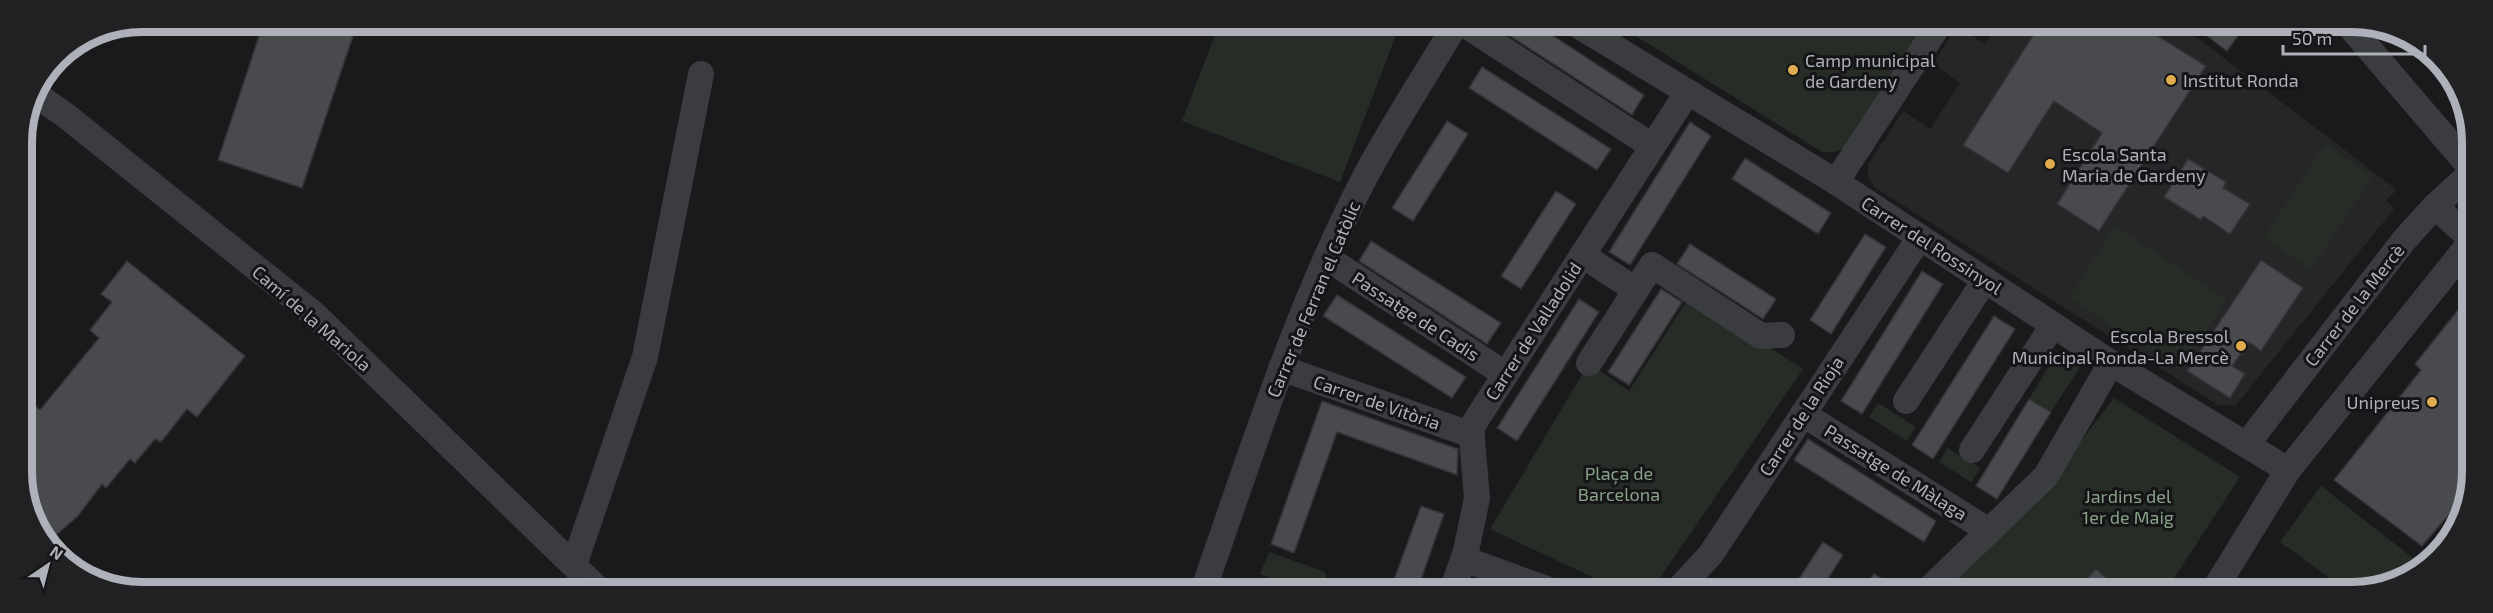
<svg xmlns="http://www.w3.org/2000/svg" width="2493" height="613" viewBox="0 0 2493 613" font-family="'Exo 2',sans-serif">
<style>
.built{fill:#262628}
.green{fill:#262d27}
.building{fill:#494a4e;stroke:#343437;stroke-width:1.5}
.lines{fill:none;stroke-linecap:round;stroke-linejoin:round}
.minor{stroke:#3b3c40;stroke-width:26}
.poi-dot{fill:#dfad4e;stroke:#151517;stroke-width:2}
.labels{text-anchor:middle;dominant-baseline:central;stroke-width:6;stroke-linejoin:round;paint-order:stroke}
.poi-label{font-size:18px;fill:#aeb1ba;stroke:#151517;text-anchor:start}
.street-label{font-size:18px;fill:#aeb1ba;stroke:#151517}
.park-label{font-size:18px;fill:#87a288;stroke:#151517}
.rim{fill:none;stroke:#aeb1ba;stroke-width:8}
</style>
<rect width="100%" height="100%" fill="#1a1a1c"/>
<path class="built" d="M1999,23H2178L2397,190L2386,200L2394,209L2235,406L2218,405L1874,187L1868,175V165L1903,111L1930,129L1960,83L1933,64L1957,26L1985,44Z"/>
<g class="green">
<path d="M1220,22H1401L1340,182L1182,121Z"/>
<path d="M1615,23H1925L1844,148L1835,152H1822Z"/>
<path d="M2325,144L2373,176L2311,270L2263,238Z"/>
<path d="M2115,226L2227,299L2180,370L2069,298Z"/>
<path d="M1690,296L1803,369L1651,591H1622L1490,529L1589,363L1629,391Z"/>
<path d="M2057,353L2080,367L2051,412L2029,399Z"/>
<path d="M2114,398L2240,477L2165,592L1936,591L2045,488Z"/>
<path d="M1878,403L1916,427L1907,441L1869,417Z"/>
<path d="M1948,448L1980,468L1971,482L1939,462Z"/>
<path d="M2321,486L2413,558L2401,575L2359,592H2349L2280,542Z"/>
<path d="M1269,552L1325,572L1327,580L1324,591H1308L1260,574Z"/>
<path d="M1343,578L1379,591H1333L1336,583Z"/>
</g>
<g class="building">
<path d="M264,21H358L302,188L218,160Z"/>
<path d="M1509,22H1532L1644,95L1632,115L1504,32Z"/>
<path d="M2041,23H2137L2206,66L2099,231L2057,204L2102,133L2054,101L2008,173L1963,145Z"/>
<path d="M2190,23H2247L2227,51Z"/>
<path d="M1482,67L1611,149L1597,170L1469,88Z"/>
<path d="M1447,121L1468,134L1413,221L1392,208Z"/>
<path d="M1690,122L1711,136L1630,265L1609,252Z"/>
<path d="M1745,158L1831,213L1818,234L1732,179Z"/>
<path d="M2188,159L2226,182L2223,188L2250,204L2230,234L2203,216L2201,220L2164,197Z"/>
<path d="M1556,191L1576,204L1521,289L1501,276Z"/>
<path d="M1865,234L1886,247L1831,334L1810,320Z"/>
<path d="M1371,241L1501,323L1487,344L1359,261Z"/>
<path d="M1690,244L1776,299L1763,319L1677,264Z"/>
<path d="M2261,260L2303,288L2261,351L2249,342L2232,366L2245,374L2230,398L2187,371Z"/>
<path d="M127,261L245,356L197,417L187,409L161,442L155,439L135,463L130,459L106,488L102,484L78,516L48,542L23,495V395L40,410L99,338L90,330L112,302L101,294Z"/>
<path d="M1922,271L1943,284L1862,414L1841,401Z"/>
<path d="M1661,289L1682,302L1629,385L1608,372Z"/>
<path d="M1337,295L1466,377L1452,398L1323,316Z"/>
<path d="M2470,295V490L2422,546L2334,480L2421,370L2415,364Z"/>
<path d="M1579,299L1599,312L1517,441L1497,428Z"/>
<path d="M1994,316L2015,329L1933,459L1912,445Z"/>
<path d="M2029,399L2051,412L1997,499L1976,486Z"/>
<path d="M1322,401L1458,449L1457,475L1337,432L1294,553L1271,544Z"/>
<path d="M1808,439L1936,521L1924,542L1794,460Z"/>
<path d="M1421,506L1444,514L1417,591H1390Z"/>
<path d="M1823,542L1843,555L1820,591H1791Z"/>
<path d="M2096,569L2122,592L2076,591Z"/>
<path d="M1874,574L1902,591H1863Z"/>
</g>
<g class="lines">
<g class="minor">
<path d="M1461,22L1652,146"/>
<path d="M1574,23L1836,182L2111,363L2288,470"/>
<path d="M2347,23L2470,167"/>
<path d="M32,92L65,115L315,315L599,590"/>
<path d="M1836,182L1940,23"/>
<path d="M2435,206L2470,238"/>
<path d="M1582,255L1636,290"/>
<path d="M1327,258L1505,374"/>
<path d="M1589,363L1652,265L1761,336L1782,335"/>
<path d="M1281,368L1472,435"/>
<path d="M1906,401L1985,280"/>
<path d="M1803,414L1989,531"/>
<path d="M2247,444L2405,239L2435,206L2470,174"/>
<path d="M1972,450L2053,325"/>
<path d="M1464,559L1552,591"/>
<path d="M574,565L645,357L701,74"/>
<path d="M1203,591C1252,451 1297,307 1366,175C1394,123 1427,73 1457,22"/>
<path d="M1452,591L1466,551L1477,498L1471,428L1687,93"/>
<path d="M1677,591L1711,554L1920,237"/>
<path d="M1927,591L2046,476L2111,363"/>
<path d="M2213,592L2288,470L2470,243"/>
</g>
</g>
<g class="poi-dot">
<circle cx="1793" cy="70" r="6"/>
<circle cx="2171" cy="80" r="6"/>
<circle cx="2050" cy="164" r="6"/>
<circle cx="2241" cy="346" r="6"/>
<circle cx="2432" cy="402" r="6"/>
</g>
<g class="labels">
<g class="poi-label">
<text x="1805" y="60">Camp municipal<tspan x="1805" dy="21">de Gardeny</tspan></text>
<text x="2183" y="80">Institut Ronda</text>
<text x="2062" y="154">Escola Santa<tspan x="2062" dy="21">Maria de Gardeny</tspan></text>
<text x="2229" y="336" text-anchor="end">Escola Bressol<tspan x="2229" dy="21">Municipal Ronda-La Mercè</tspan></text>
<text x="2420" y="402" text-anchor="end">Unipreus</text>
</g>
<g class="street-label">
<text transform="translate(1932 245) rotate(33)">Carrer del Rossinyol</text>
<text transform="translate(1313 299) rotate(-67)">Carrer de Ferran el Catòlic</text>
<text transform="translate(2354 305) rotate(-52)">Carrer de la Mercè</text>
<text transform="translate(1416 316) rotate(33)">Passatge de Cadis</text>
<text transform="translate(312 318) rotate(41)">Camí de la Mariola</text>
<text transform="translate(1533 331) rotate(-57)">Carrer de Valladolid</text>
<text transform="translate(1377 402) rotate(19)">Carrer de Vitòria</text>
<text transform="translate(1801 416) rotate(-57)">Carrer de la Rioja</text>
<text transform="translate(1896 472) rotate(32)">Passatge de Màlaga</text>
</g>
<g class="park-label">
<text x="1619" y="473">Plaça de<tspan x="1619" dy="21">Barcelona</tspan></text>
<text x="2128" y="496">Jardins del<tspan x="2128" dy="21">1er de Maig</tspan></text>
</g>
</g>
<path d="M0 0H2493V613H0ZM142 32H2352A110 110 0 0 1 2462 142V472A110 110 0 0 1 2352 582H142A110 110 0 0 1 32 472V142A110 110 0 0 1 142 32Z" fill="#212124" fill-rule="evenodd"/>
<path class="rim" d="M142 32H2352A110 110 0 0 1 2462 142V472A110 110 0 0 1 2352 582H142A110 110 0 0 1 32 472V142A110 110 0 0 1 142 32Z"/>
<g transform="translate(48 565) rotate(35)" stroke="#151517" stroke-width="4.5" paint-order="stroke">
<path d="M0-4.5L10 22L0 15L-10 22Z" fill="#aeb1ba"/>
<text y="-9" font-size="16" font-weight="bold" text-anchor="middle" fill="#aeb1ba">N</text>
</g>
<path d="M2283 45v9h142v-9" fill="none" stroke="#aeb1ba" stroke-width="3"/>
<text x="2292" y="45" font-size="18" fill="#aeb1ba" stroke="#151517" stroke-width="4.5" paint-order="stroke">50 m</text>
</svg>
